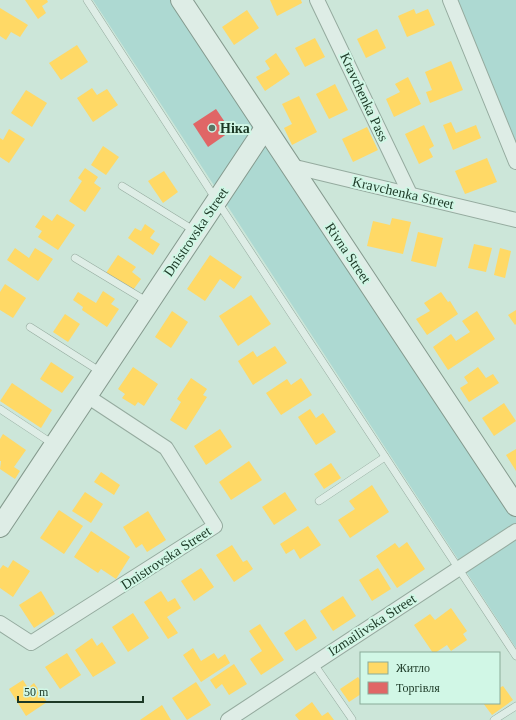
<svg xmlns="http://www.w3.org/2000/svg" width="516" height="720" viewBox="0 0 516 720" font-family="Georgia,serif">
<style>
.green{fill:#add9d2}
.homes{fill:#ffd966}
.shops{fill:#e06666}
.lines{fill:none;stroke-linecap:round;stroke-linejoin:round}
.lane-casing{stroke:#95ab9f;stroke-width:8}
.street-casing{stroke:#95ab9f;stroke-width:16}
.secondary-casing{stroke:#859a8e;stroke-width:22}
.lane{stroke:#deede6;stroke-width:7}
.street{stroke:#deede6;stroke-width:14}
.secondary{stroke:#deede6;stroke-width:20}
.poi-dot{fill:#5a7665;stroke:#d1f7e6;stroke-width:1.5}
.labels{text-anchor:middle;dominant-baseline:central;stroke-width:4;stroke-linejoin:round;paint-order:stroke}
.street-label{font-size:14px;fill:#1c3926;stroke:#d1f7e6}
.poi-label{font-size:14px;font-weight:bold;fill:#1c3926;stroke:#d1f7e6;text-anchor:start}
</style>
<rect width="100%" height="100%" fill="#cce6d9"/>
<g class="green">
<path d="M93,0H177L516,512V648Z"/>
<path d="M458,0H516V142Z"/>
</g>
<g class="homes">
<path d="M25,0H47L48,2L42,6L46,13L38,19Z"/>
<path d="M270,0H301L302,3L277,16Z"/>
<path d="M0,8L28,25L20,37L11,32L6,40L0,36Z"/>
<path d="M414,9L416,14L428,9L435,25L407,37L398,16Z"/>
<path d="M247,10L259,28L234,45L222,27Z"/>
<path d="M377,29L386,48L366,58L357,39Z"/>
<path d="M315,38L325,57L305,67L295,48Z"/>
<path d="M77,45L88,62L61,80L49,63Z"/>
<path d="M276,53L290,74L265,91L256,77L270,69L265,61Z"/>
<path d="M451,61L463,90L430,103L426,92L432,90L425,72Z"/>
<path d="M408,77L421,104L394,117L386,99L400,92L395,84Z"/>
<path d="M335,84L348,110L329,119L316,94Z"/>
<path d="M92,88L97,95L107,89L118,105L93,122L77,98Z"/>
<path d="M26,90L47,103L32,127L11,113Z"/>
<path d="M299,96L317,132L292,145L284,128L292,124L282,104Z"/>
<path d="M451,122L456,133L476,125L481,138L453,150L443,125Z"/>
<path d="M424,125L434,146L429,149L433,157L419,164L405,134Z"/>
<path d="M367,127L378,150L353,162L342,139Z"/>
<path d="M9,129L25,139L9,163L0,157V138L3,140Z"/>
<path d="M103,146L119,157L106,175L91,165Z"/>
<path d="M487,158L497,182L465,194L455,171Z"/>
<path d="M85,168L98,177L94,183L101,188L85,212L69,201L82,181L78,178Z"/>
<path d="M164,171L178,192L163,203L148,181Z"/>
<path d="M57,214L75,225L58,250L38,237L42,231L35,227L43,215L52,221Z"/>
<path d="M392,218L411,222L403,254L367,246L373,221L390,225Z"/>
<path d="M145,224L155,231L150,238L160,244L153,255L128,238L135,228L141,231Z"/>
<path d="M418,232L443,238L436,267L411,261Z"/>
<path d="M474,244L492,248L486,272L468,268Z"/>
<path d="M15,248L29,258L35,248L53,259L38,281L7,260Z"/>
<path d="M500,248L511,251L505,278L494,275Z"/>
<path d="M118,255L136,267L132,272L141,279L133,290L106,273Z"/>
<path d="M210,255L242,277L234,289L220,279L205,301L187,289Z"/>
<path d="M5,284L26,298L13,318L0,310V292Z"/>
<path d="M103,291L115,299L111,304L119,309L107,327L82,310L83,307L73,300L78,292L96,303Z"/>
<path d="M441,292L448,302L450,301L458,314L427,335L416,319L430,311L424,303Z"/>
<path d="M251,295L271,324L238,346L219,316Z"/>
<path d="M516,310V324L515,325L508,315Z"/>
<path d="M172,311L188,322L171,348L155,337Z"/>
<path d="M477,311L495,339L448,370L433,347L451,334L456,341L470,332L462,321Z"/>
<path d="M65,314L80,324L68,342L53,332Z"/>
<path d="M275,346L287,363L253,385L238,361L253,351L257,357Z"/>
<path d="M51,362L74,377L62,393L40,379Z"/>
<path d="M133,367L158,384L144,406L138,402L135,406L122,398L125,394L118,389Z"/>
<path d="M478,367L486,378L493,374L499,383L469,402L460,388L468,383L464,377Z"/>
<path d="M191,378L207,389L203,395L207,397L186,430L170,420L181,402L177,399Z"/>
<path d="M301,378L312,395L281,415L266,393L287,379L291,385Z"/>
<path d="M12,383L52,410L41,428L0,401Z"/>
<path d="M504,403L516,421L494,436L482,418Z"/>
<path d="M310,409L316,418L323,413L336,432L316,445L298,417Z"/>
<path d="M220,429L232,447L206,465L194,446Z"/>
<path d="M3,434L26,450L14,467L20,471L15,479L0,469L1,461H0V439Z"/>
<path d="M516,449V471L506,455Z"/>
<path d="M249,461L262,480L231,500L219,482Z"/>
<path d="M331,463L341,478L324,489L314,474Z"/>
<path d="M101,472L120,485L114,495L94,482Z"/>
<path d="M372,485L389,512L350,538L338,520L355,509L349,501Z"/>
<path d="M85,492L103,504L91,523L72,511Z"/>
<path d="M285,492L297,510L274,525L262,507Z"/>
<path d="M59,510L83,526L64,554L40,538Z"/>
<path d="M148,511L166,540L147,552L142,544L136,548L123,527Z"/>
<path d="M308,526L321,545L300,559L294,549L286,554L280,544Z"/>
<path d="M91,531L130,557L116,579L101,569L98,573L74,557Z"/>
<path d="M407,542L425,569L397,588L376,556L395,543L399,548Z"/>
<path d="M232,545L243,562L247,560L253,569L234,582L216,555Z"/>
<path d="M13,560L30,571L13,597L0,588V569L3,565L8,568Z"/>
<path d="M201,568L214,587L194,601L181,581Z"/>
<path d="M378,568L391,589L372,601L359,580Z"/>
<path d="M41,591L55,614L34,628L19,605Z"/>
<path d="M161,591L168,602L175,598L181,608L167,617L178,633L168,639L144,602Z"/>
<path d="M343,596L356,616L333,631L320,611Z"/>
<path d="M451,608L467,631L463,634L467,640L451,651L447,645L435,653H433L414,625L430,614L435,620Z"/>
<path d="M133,613L149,638L128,652L112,627Z"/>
<path d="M305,619L317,638L296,651L284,633Z"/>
<path d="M260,624L284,660L261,675L250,659L262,651L249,631Z"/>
<path d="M92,638L97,646L102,642L116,663L93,677L75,650Z"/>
<path d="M193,648L201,661L214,653L218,659L225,654L230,663L201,682L183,655Z"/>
<path d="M67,653L81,675L60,689L45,667Z"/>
<path d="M234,664L247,684L229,695L222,684L216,689L210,680Z"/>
<path d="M358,677L361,681V694L349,702L340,689Z"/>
<path d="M23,680L28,688L34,683L47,702L26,716L9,689Z"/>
<path d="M196,682L211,705L187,720L172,698Z"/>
<path d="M503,686L513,700L492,715L483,703H499V688Z"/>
<path d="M312,702L322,716L328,712L334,720H299L295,715Z"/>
<path d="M162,705L171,720H140Z"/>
</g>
<path class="shops" d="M216,109L231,131L208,147L193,124Z"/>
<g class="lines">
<g class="lane-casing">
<g id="lane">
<path d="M87,0L217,201L516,656"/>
<path d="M122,186L195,231"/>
<path d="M75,258L148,302"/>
<path d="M30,327L101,372"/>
<path d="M0,409L53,444"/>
<path d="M319,501L385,457"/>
<path d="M314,664L352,719"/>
<path d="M494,720L516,706"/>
</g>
</g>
<g class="street-casing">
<g id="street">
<path d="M317,0L410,194"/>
<path d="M450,0L516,162"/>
<path d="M291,166L516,220"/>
<path d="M0,623L31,643L215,526L166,448L87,396"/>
<path d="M228,720L516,531"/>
</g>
</g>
<g class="secondary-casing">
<g id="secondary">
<path d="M181,0L516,506"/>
<path d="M0,527L265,128"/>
</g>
</g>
<use href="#lane" class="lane"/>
<use href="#street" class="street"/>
<use href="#secondary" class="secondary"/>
</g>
<circle class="poi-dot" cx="212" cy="128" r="4"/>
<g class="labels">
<g class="street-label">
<text transform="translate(364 97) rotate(65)">Kravchenka Pass</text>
<text transform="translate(403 193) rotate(13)">Kravchenka Street</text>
<text transform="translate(196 232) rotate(-56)">Dnistrovska Street</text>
<text transform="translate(348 253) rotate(56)">Rivna Street</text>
<text transform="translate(166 558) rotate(-33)">Dnistrovska Street</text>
<text transform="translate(372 625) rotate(-33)">Izmailivska Street</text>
</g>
<g class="poi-label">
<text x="220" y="128">Ніка</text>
</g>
</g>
<rect x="360" y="652" width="140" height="52" fill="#d1f7e6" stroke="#89ab99"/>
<rect x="368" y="662" width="20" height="12" fill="#ffd966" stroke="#89ab99"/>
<text x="396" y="672" font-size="12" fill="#1c3926">Житло</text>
<rect x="368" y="682" width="20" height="12" fill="#e06666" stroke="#89ab99"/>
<text x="396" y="692" font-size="12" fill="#1c3926">Торгівля</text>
<path d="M18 696v6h125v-6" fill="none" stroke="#1c3926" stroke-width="2"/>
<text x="24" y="696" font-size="12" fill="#1c3926" stroke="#d1f7e6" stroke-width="3" paint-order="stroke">50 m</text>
</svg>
